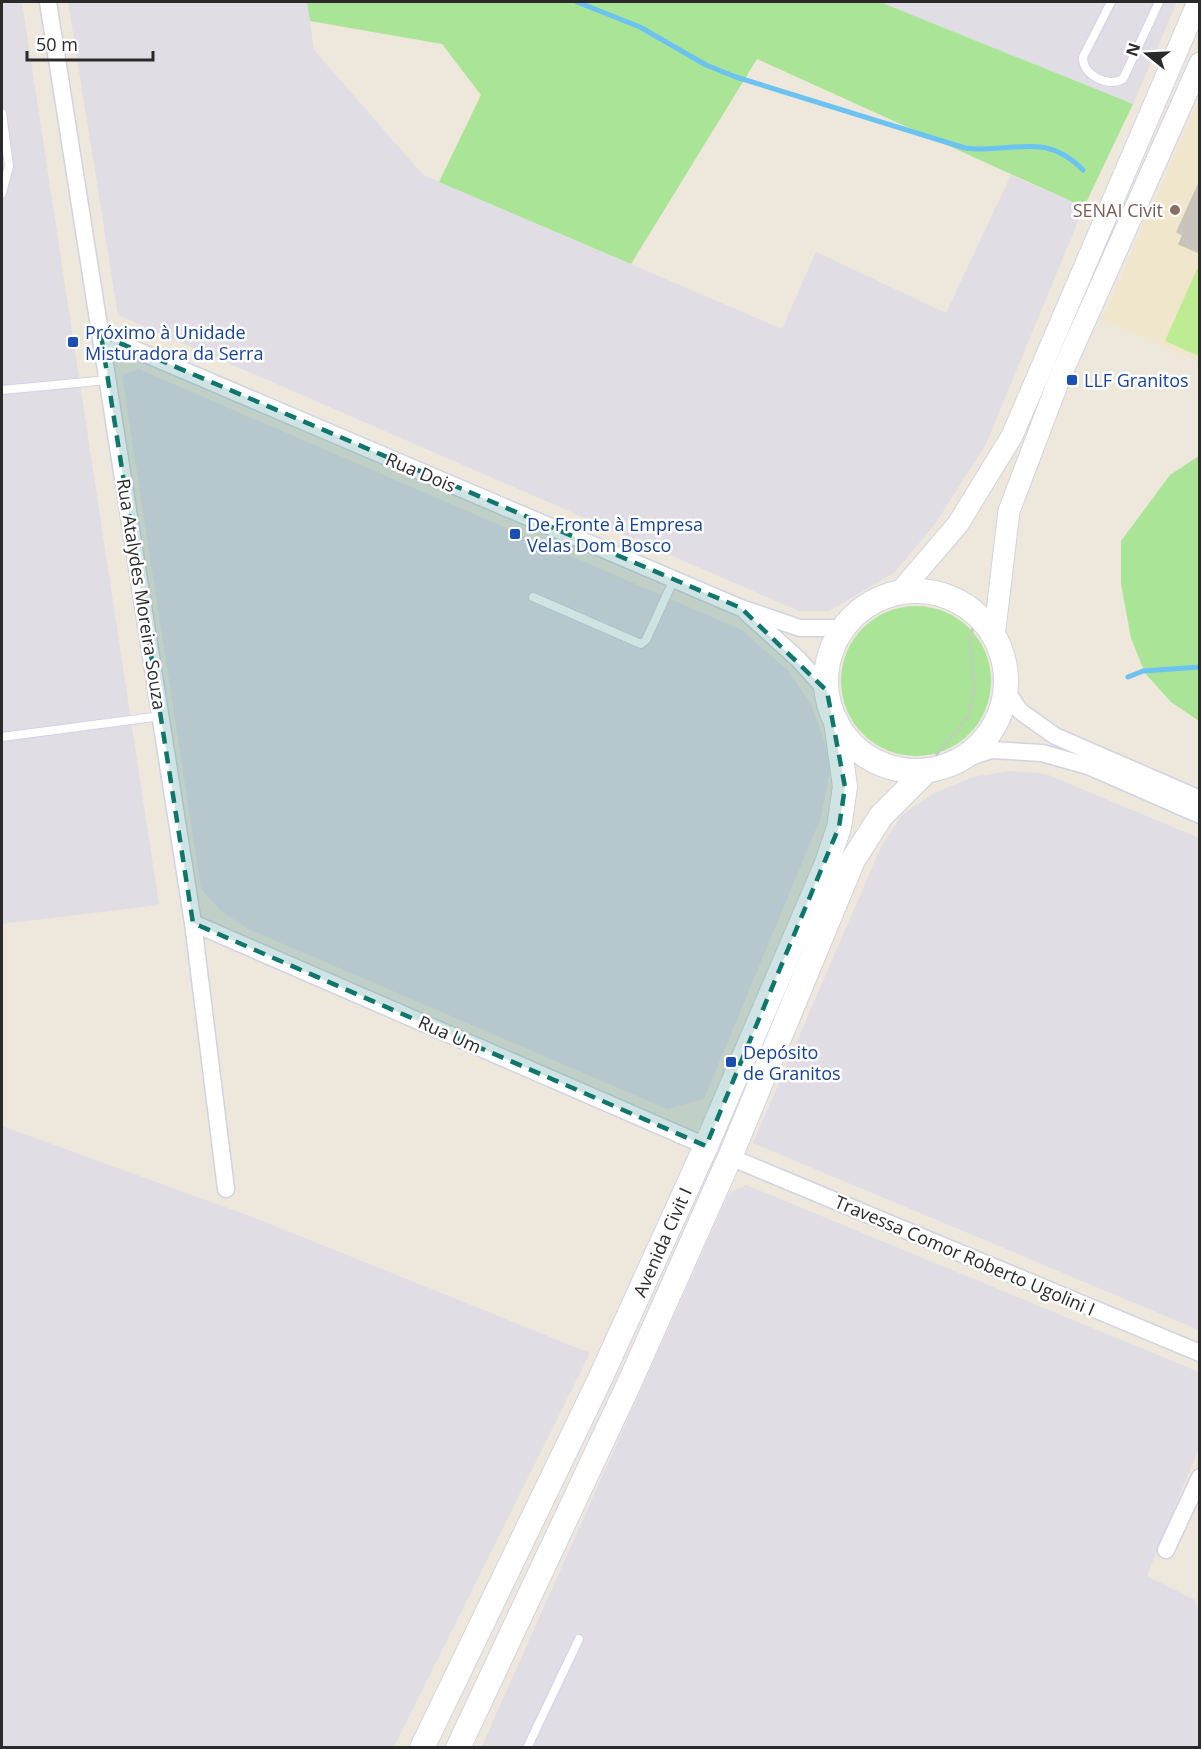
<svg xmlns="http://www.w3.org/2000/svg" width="1201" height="1749" viewBox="0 0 1201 1749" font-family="'Open Sans',sans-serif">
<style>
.industrial{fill:#e0dde5}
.education{fill:#efe6cb}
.green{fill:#aae597}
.pitch{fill:#beec92}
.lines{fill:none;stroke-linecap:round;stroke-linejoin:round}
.stream{stroke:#6cc2f1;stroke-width:5}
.building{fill:#c8c4bb;stroke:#c8c3b5;stroke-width:1.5}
.service-casing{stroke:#d1d3e3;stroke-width:10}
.minor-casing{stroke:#d1d3e3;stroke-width:19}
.tertiary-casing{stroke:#d1d3e3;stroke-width:23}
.secondary-casing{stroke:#d1d3e3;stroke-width:26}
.path{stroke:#c8c8c8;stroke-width:3;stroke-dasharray:4.5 3;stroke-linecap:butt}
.service{stroke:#fff;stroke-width:8}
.minor{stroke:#fff;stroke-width:16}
.tertiary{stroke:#fff;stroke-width:21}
.secondary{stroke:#fff;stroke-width:24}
.marked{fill:#0f766e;fill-opacity:0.2;stroke:#0f766e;stroke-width:4.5;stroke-dasharray:12 8;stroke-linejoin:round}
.education-dot{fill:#8d6e63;stroke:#fff;stroke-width:2}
.transit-dot{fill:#1a4fb4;stroke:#fff;stroke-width:2}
.labels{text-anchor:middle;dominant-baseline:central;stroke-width:5;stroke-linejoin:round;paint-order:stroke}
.education-label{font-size:18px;fill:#785e54;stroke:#fff;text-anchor:end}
.transit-label{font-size:18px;fill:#164399;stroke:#fff;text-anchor:start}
.street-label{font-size:18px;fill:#2a2a2a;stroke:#fff}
</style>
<rect width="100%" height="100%" fill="#ede7dc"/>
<g class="industrial">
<path d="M2,2H22L159,905L2,924Z"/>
<path d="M68,2H307L314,50L423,175L782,329L816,252L946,313L1011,175L1084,207L986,444L935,524L895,572L829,611H799L118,315Z"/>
<path d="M880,2H1177L1133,104Z"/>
<path d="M139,369L742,630L788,671L811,704L825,743L830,770L821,817L704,1099L667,1109L246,928L220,910L201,889L122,375Z"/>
<path d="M1010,771L1046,774L1199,838V1330L753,1143L881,847L902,815L934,793L973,777Z"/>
<path d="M2,1126L255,1218L590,1353L394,1747H2Z"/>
<path d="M746,1185L1199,1372V1447L1147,1576L1195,1600L1199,1614V1747L481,1748L729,1193Z"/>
</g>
<path class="education" d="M1199,100V362L1102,320Z"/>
<g class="green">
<path d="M307,2H880L1133,104L1084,207L757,59L631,264L439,182L481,95L442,44L310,21Z"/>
<path d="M1199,456V721L1171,702L1145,673L1131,638L1121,584V541L1170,475Z"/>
<circle cx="916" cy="681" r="75"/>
</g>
<path class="pitch" d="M1197,269L1200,270L1199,356L1165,341Z"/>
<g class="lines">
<g class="stream">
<path d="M577,2L640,27L706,65L736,77L965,148C1013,154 1044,130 1083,170"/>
<path d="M1128,677L1143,671L1200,667"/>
</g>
</g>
<path class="building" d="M1200,181V253L1179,244L1183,235L1177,232Z"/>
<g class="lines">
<g class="service-casing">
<g id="service">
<path d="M1111,2L1083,57C1082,75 1108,88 1123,79L1159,2"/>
<path d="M2,113L9,166L2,193"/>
<path d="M2,390L108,380"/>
<path d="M533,597L641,644L646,640L674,579"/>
<path d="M2,737L161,716"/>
<path d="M527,1748L579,1639"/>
</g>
</g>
<g class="minor-casing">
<g id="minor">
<path d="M48,2L193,923L226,1189"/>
<path d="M101,335L741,608L800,628H843"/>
<path d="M747,613L798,659L827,691"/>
<path d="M1005,689L1020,711L1055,736L1200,799"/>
<path d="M956,762L991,750L1042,753L1088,766L1200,815"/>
<path d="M193,923L706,1146"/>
<path d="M730,1157L1200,1353"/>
<path d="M1166,1550L1200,1477"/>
</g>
</g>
<g class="tertiary-casing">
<g id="tertiary">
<path d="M899,593L958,524L1012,436L1198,2"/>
<path d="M994,637L1009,511L1060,377L1200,63"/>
</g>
</g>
<g class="secondary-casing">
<g id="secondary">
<circle cx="916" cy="681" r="90"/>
<path d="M422,1748L600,1379L706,1146L827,863L839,827L845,787L836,721"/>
<path d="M458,1748L629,1384L730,1157L853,860L881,816L926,771"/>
</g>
</g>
<path class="path" d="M936,755L969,716L974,687L970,642L977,604"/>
<use href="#service" class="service"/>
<use href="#minor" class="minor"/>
<use href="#tertiary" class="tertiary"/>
<use href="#secondary" class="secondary"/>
</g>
<path class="marked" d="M101,335L741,608L827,691L845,787L839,827L706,1146L193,923Z"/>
<circle class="education-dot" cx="1175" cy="210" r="6"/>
<g class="transit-dot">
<rect x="67" y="336" width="12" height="12" rx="3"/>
<rect x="1066" y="374" width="12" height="12" rx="3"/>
<rect x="509" y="528" width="12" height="12" rx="3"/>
<rect x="725" y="1056" width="12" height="12" rx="3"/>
</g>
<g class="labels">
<g class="education-label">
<text x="1163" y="210">SENAI Civit</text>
</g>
<g class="transit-label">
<text x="85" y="332">Próximo à Unidade<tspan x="85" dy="21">Misturadora da Serra</tspan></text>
<text x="1084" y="380">LLF Granitos</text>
<text x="527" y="524">De Fronte à Empresa<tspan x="527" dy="21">Velas Dom Bosco</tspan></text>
<text x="743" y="1052">Depósito<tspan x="743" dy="21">de Granitos</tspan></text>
</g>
<g class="street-label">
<text transform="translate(421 472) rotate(23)">Rua Dois</text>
<text transform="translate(142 594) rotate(81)">Rua Atalydes Moreira Souza</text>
<text transform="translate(450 1034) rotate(24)">Rua Um</text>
<text transform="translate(662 1242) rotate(-66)">Avenida Civit I</text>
<text transform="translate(965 1255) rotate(23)">Travessa Comor Roberto Ugolini I</text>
</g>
</g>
<rect width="1201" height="1749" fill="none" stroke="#2a2a2a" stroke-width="6"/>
<g transform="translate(1147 54) rotate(288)" stroke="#ffffff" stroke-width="4.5" paint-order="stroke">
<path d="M0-4.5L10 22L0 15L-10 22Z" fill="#2a2a2a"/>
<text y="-9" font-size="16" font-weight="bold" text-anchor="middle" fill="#2a2a2a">N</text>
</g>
<path d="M27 51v9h126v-9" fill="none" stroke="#2a2a2a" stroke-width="3"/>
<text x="36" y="51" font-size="18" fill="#2a2a2a" stroke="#ffffff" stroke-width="4.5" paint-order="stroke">50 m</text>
</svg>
